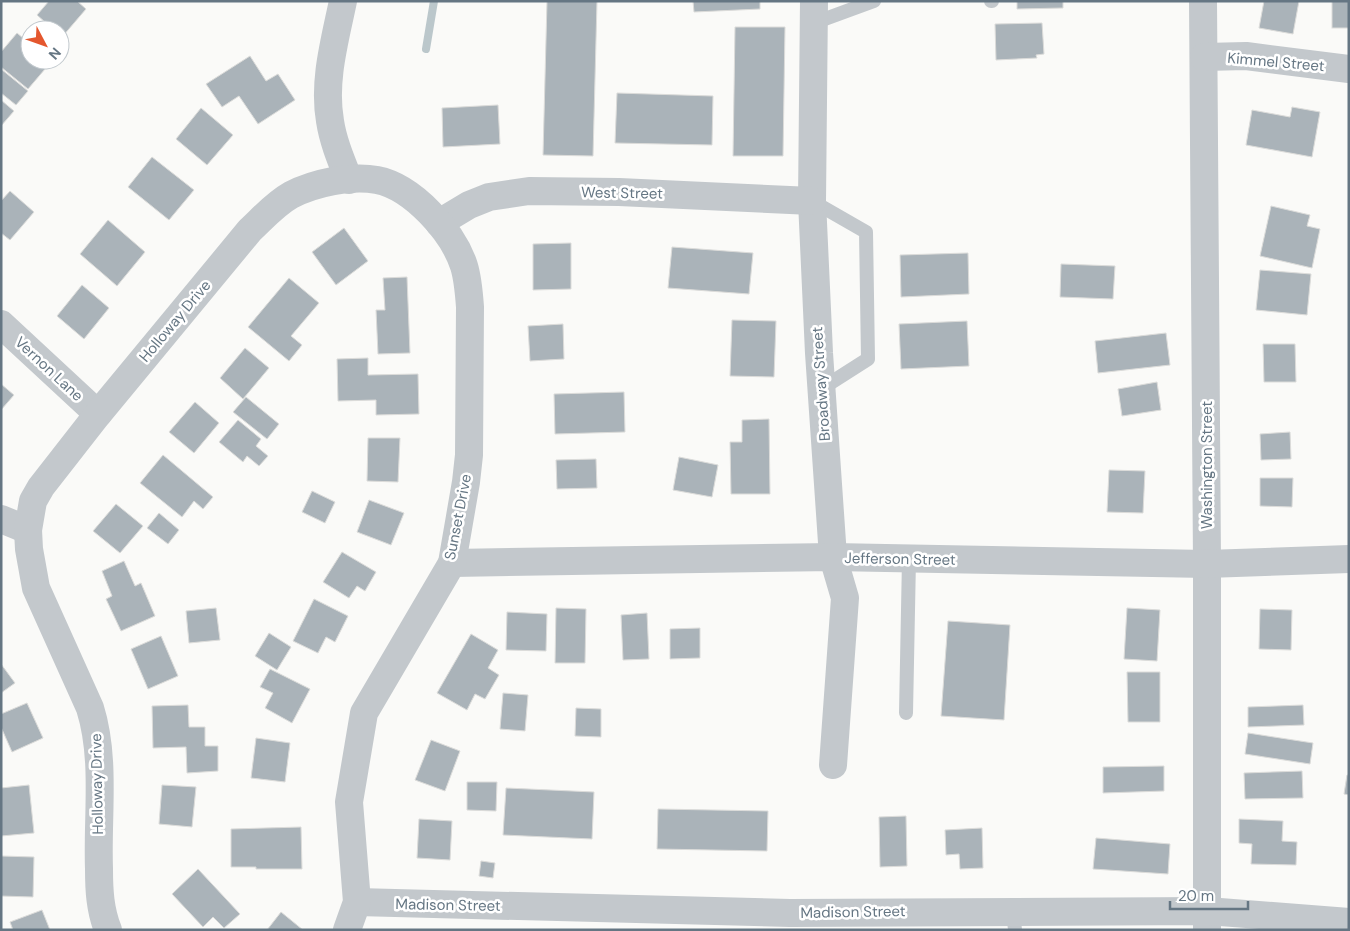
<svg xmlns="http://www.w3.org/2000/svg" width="1350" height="931" viewBox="0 0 1350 931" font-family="'DM Sans',sans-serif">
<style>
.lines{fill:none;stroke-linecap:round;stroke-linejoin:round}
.stream{stroke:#bbc7cb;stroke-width:8}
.building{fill:#aab3b9;stroke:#dcdcda}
.service{stroke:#c3c8cc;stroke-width:14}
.minor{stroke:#c3c8cc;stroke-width:28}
.labels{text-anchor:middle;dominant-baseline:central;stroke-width:5;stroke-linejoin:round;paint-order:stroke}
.street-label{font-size:15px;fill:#657683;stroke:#fff}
</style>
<rect width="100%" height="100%" fill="#fafaf8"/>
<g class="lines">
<path class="stream" d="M426,49L434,1"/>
</g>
<g class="building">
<path d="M49,1H77L86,9L62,37L60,35V30H54L37,15Z"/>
<path d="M547,1H597L593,156L543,155Z"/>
<path d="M693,1H760V9L694,12Z"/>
<path d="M1017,1H1063V8L1017,9Z"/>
<path d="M1264,1H1299L1293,34L1259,28Z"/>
<rect x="1332" y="1" width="17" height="27"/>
<path d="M1042,23L1044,54L1036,55L1037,58L996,60L995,24Z"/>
<path d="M735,27H785L783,156H733Z"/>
<path d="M17,33L30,44V60H49L51,62L28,89L1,67V52Z"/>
<path d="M250,56L266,81L278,74L295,100L258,124L239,96L222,107L206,84Z"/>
<path d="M1,69L28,91L16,105L1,93Z"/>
<path d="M617,93L713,96L712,145L615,143Z"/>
<path d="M1,100L14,111L1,126Z"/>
<path d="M498,105L500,144L443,147L442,108Z"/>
<path d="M1292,107L1320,112L1312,157L1246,145L1252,110L1290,117Z"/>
<path d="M201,108L233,135L207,165L176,139Z"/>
<path d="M152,157L194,190L169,220L128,187Z"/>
<path d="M10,191L34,212L10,240L1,233V201Z"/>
<path d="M1271,206L1310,215L1307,226L1320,229L1312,268L1260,256Z"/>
<path d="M108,220L145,252L117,286L80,254Z"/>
<path d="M344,228L368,261L336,285L312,252Z"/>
<path d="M571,243V289L533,290V244Z"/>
<path d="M672,247L753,253L749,294L668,288Z"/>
<path d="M968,253L969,294L901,297L900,255Z"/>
<path d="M1061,264L1115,266L1113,299L1060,297Z"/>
<path d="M1260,270L1311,274L1307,315L1256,310Z"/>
<path d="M407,277L410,353L378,354L376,310H385L383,278Z"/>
<path d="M289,278L319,303L291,336L302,345L289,361L248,327Z"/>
<path d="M82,285L109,308L84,339L57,316Z"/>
<path d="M732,320L776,321L774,377L730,376Z"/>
<path d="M967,321L969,366L901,369L899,324Z"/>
<path d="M563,324L564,359L530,361L528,326Z"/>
<path d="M1166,333L1170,365L1098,373L1095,341Z"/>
<path d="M1263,344H1295L1296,382H1264Z"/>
<path d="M245,348L269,368L243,399L220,378Z"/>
<path d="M368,358V375L418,374L419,414L376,415V400L338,401L337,359Z"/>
<path d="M1157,382L1161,410L1122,416L1118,389Z"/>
<path d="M1,384L14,395L1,410Z"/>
<path d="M624,392L625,432L555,434L554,394Z"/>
<path d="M246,397L279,424L267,439L233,412Z"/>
<path d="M195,402L219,423L194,453L169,432Z"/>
<path d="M769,419L770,494H731L730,442H742V420Z"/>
<path d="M238,420L261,439L256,446L268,456L259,466L247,456L243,462L219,442Z"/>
<path d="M1290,432L1291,459L1261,460L1260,434Z"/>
<path d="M368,438H400L398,482L367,481Z"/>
<path d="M163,455L213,497L203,509L194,501L182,517L140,483Z"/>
<path d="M679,457L718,465L712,497L673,490Z"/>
<path d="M596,459L597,488L557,489L556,460Z"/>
<path d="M1109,470L1145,471L1143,513L1107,512Z"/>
<path d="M1260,478H1293L1292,507L1260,506Z"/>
<path d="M312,491L335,502L325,523L302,512Z"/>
<path d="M369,500L404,513L391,545L357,532Z"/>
<path d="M116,504L143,526L120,553L93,531Z"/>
<path d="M159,513L179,530L168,544L147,528Z"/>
<path d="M342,552L376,572L365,591L357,586L349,598L323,582Z"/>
<path d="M124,561L135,586L141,583L155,616L121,631L106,599L112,596L102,571Z"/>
<path d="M314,599L348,616L335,642L326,637L318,653L293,641Z"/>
<path d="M216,608L220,640L189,643L186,611Z"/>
<path d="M556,608L586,609L585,663H555Z"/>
<path d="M1127,608L1160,610L1157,661L1124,659Z"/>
<path d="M1260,609L1292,610L1291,650L1259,649Z"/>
<path d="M507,612L547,614L546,651L506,650Z"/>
<path d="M647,613L649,659L623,660L621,615Z"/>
<path d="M948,621L1010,625L1004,720L941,716Z"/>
<path d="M700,628V658L670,659V629Z"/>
<path d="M269,633L291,647L277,670L255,656Z"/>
<path d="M471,634L498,650L488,668L499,675L485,699L475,694L467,710L437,693Z"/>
<path d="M161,636L178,676L148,689L131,649Z"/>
<path d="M1,664L15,683L1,693Z"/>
<path d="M270,669L310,689L292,723L265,708L273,693L260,687Z"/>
<path d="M1127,672H1160V722H1128Z"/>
<path d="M503,693L528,695L525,731L500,729Z"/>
<path d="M27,703L43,738L12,752L1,727V714Z"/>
<path d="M188,705L189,727H205V746H218V771L187,773L186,747L153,748L152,706Z"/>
<path d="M1303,705L1304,725L1248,727V707Z"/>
<path d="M576,708L601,709V737L575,736Z"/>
<path d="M1248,733L1313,743L1310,764L1245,754Z"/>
<path d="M256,738L290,743L285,782L251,778Z"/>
<path d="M431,740L460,751L445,791L415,780Z"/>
<path d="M1164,766V791L1103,793V767Z"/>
<path d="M1302,771L1303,798L1245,799L1244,773Z"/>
<path d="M1347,775H1349V795L1344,794Z"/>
<path d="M467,782H497L496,811L467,810Z"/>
<path d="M29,785L34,833L1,836V788Z"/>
<path d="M162,785L196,787L192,827L159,824Z"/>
<path d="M506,788L594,792L592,839L503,835Z"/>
<path d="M658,809L768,811L767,851L657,849Z"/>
<path d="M906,816L907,866L880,867L879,817Z"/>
<path d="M419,819L452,821L450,860L417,858Z"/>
<path d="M1239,819L1283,821L1282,841L1297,842L1296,865L1251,864L1252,844L1239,843Z"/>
<path d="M301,827L302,869H256V867H231V829Z"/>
<path d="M982,828L983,868L960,869L959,854L946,855L945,830Z"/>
<path d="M1096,838L1170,844L1168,874L1093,869Z"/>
<path d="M1,856L34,857L33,897L1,896Z"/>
<path d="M481,861L495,863L493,878L479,876Z"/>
<path d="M198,869L240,914L224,928L213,917L203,927L172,894Z"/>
<path d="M42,910L50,930H13L10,922Z"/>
<path d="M281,912L303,930H267Z"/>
</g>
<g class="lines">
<g class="service">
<path d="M991,1H992"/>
<path d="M814,23L874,1"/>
<path d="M812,201L866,232L868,359L821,389"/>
<path d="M906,713L909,559"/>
<path d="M1013,911L1015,930"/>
</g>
<g class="minor">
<path d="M343,1C335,40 323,81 330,121C333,141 341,160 349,180"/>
<path d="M814,1L812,201L819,353L833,557L845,598L833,765"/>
<path d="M1203,1L1207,564V928"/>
<path d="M1204,57L1246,56L1349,69"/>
<path d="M439,223L469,205L489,197L529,191L619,192L812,201"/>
<path d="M1,324L98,414"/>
<path d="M1,519L28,530"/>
<path d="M452,563L833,557L1207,564L1349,559"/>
<path d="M357,902L790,913L1207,911L1349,922"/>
<path d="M108,930C100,910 99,890 99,869C97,816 106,759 90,708L36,588L29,549L28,530L33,501L41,487L98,414L250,230C263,218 275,204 291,195C314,183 351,175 377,180C413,187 453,232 464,266C468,279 469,293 470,307L469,455L466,482L452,563L364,713L349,802L357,902L347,930"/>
</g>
</g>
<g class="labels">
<g class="street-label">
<text transform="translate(1276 62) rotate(5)">Kimmel Street</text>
<text transform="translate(622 193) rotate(1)">West Street</text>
<text transform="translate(175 321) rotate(-50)">Holloway Drive</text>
<text transform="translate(49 369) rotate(43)">Vernon Lane</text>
<text transform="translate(821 384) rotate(-94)">Broadway Street</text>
<text transform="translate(1207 465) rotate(-90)">Washington Street</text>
<text transform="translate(458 517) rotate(-79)">Sunset Drive</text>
<text transform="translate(900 559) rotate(1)">Jefferson Street</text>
<text transform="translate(97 784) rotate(-91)">Holloway Drive</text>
<text transform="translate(448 905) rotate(1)">Madison Street</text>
<text transform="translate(853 912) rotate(-1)">Madison Street</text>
</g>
</g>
<rect width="1350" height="931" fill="none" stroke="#657683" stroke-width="5"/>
<g transform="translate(45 45) rotate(131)"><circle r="24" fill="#ffffff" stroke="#c1c8cd"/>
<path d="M0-4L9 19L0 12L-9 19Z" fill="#e4572e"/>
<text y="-8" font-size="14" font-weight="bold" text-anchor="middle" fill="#657683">N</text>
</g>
<path d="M1170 901v8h78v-8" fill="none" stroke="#657683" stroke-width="2.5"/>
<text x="1178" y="901" font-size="15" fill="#657683" stroke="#ffffff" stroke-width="4" paint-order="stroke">20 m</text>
</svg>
